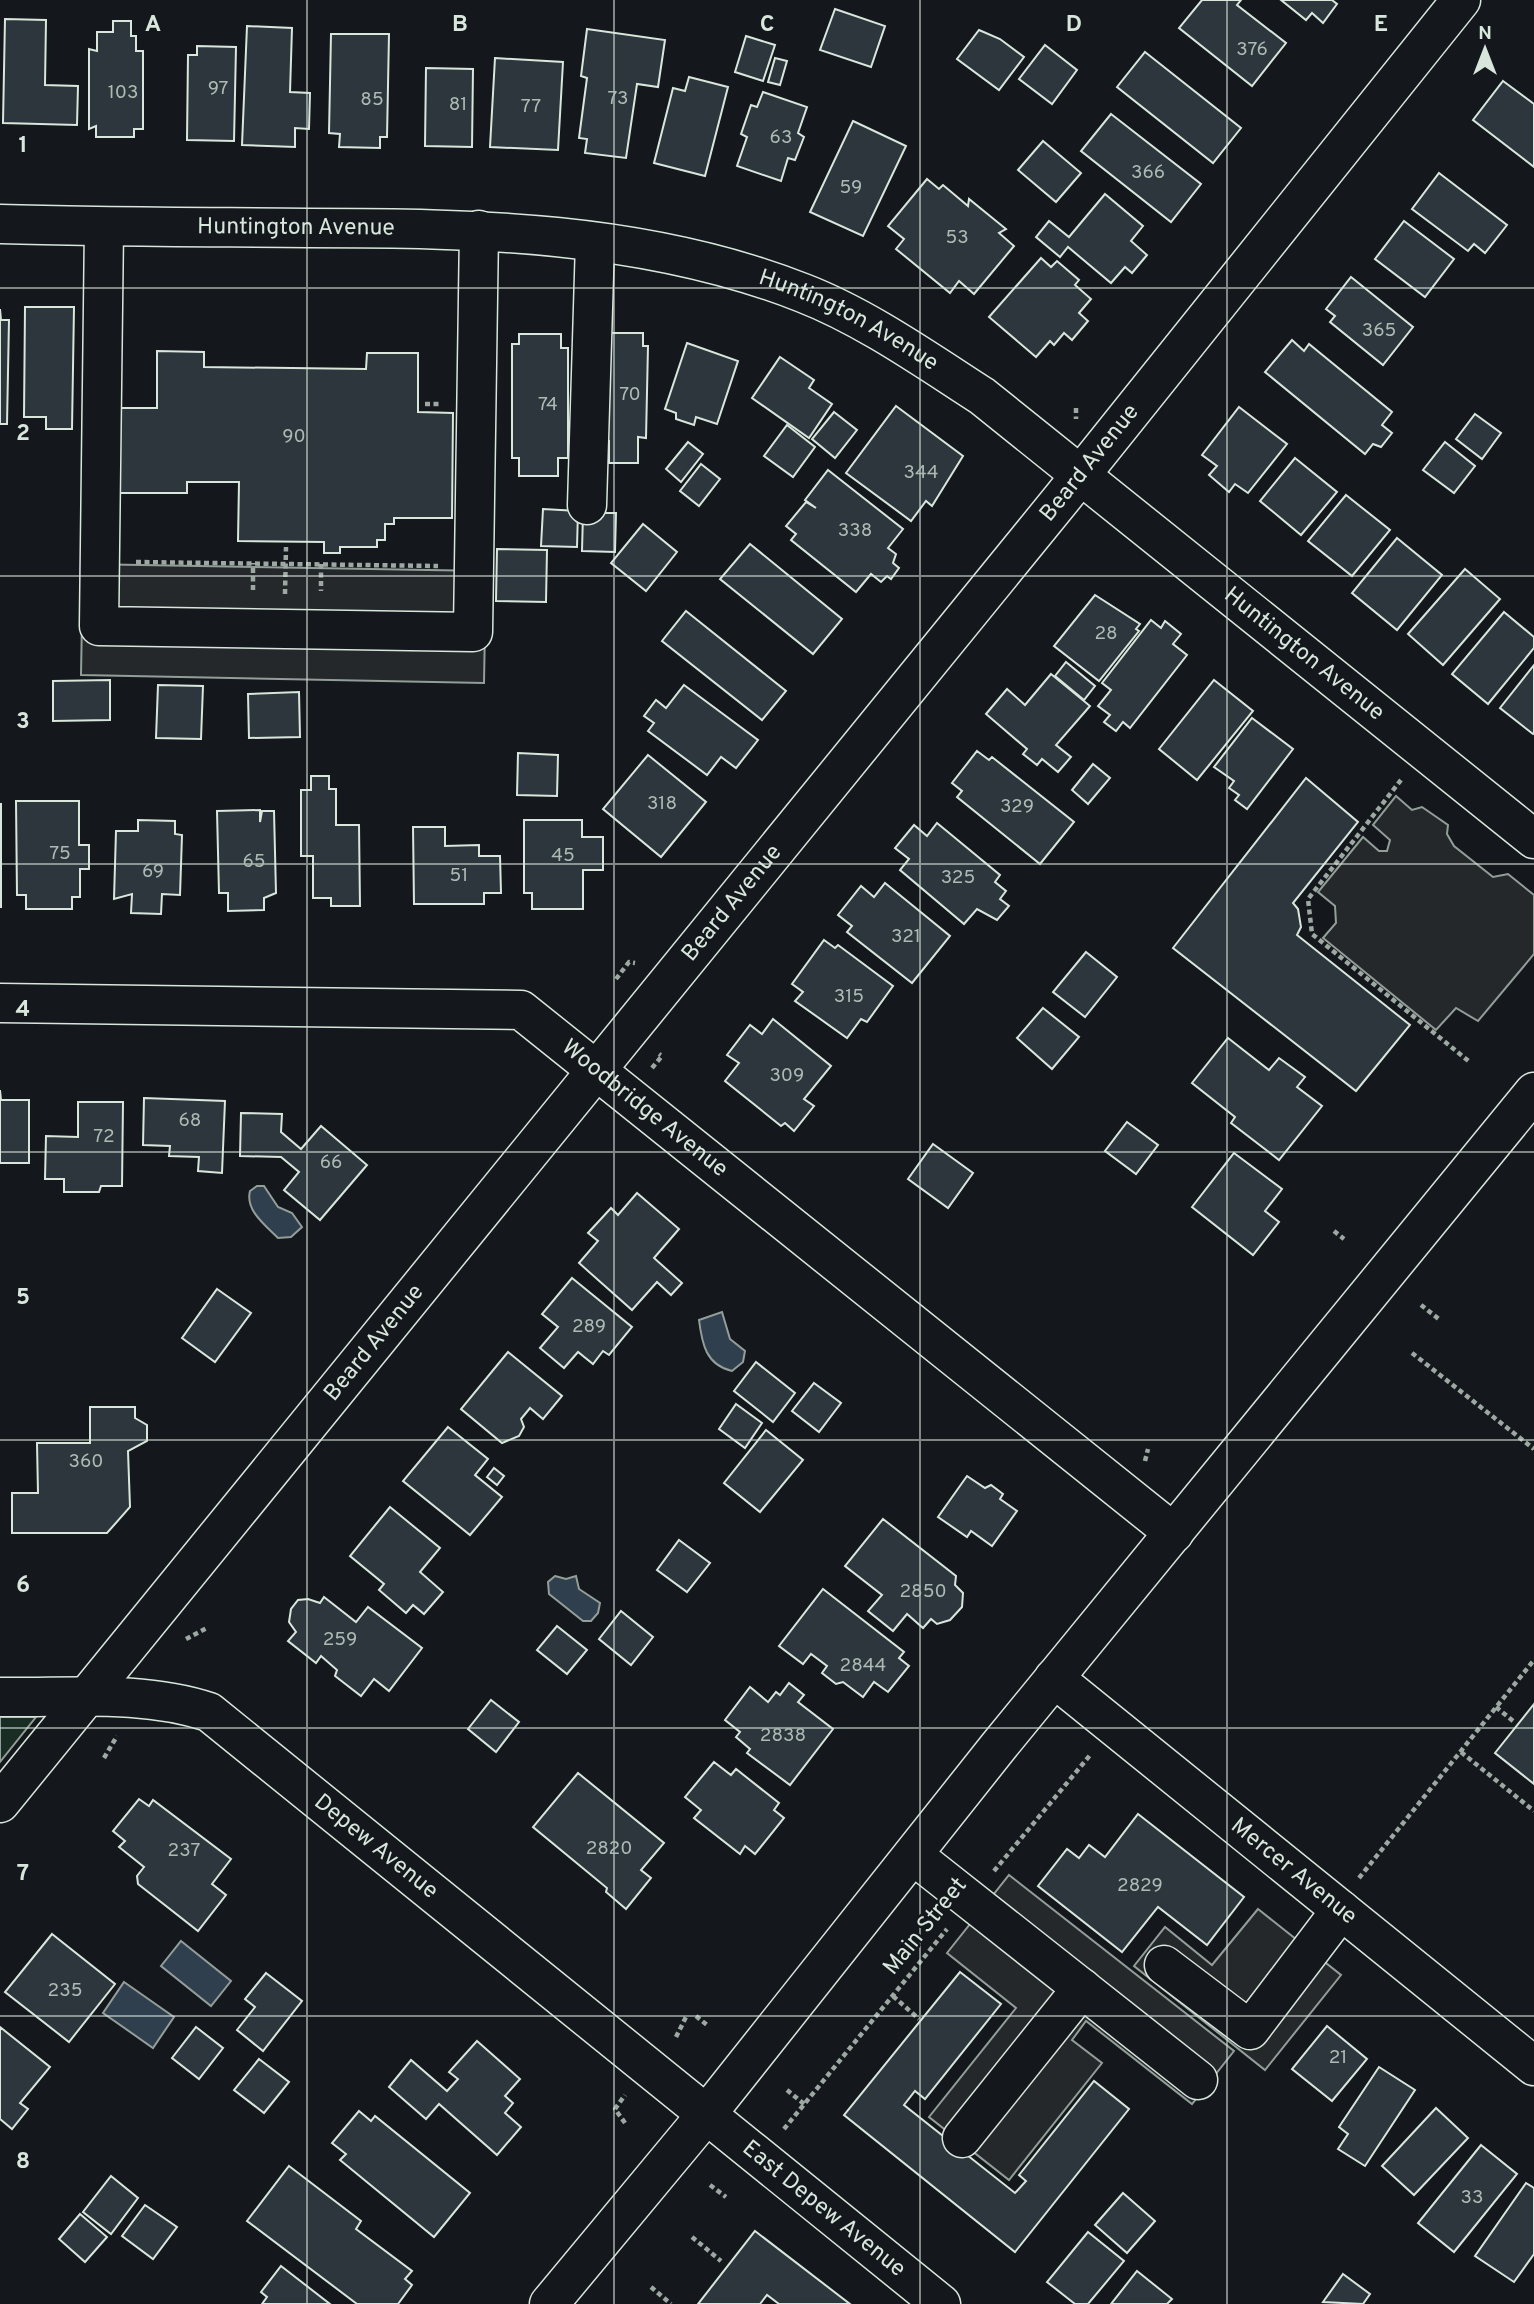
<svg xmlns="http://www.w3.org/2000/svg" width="1534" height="2304" viewBox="0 0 1534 2304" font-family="Overpass,sans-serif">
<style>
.green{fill:#1a2d24;stroke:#939e99;stroke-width:2}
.parking{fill:#24282b;stroke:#939e99;stroke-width:2}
.water{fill:#2f3f4d;stroke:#939e99;stroke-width:2}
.building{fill:#2c363c;stroke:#d8e6dc;stroke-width:2}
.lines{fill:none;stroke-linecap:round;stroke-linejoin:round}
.minor-casing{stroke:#d8e6dc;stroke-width:41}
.major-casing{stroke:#d8e6dc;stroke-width:41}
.path{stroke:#9da8a2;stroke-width:4.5;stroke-dasharray:5 3.5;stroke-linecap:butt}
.minor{stroke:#14181c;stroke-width:38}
.major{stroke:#14181c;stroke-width:38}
.grid{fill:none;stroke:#d8e6dc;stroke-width:2;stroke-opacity:0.55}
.labels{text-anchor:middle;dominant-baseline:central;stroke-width:5;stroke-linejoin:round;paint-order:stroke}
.number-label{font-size:19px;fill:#adbab4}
.street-label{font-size:23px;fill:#d8e6dc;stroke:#14181c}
.grid-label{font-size:23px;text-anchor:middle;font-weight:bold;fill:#d8e6dc;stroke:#14181c;stroke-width:5;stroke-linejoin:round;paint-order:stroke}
</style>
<rect width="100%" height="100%" fill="#14181c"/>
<path class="green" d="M0,1717H36L0,1762Z"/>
<g class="parking">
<path d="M83,564L486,571L484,683L81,675Z"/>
<path d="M1396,796L1412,810L1422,807L1448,825L1447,834L1454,846L1493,877L1508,874L1534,895V954L1478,1021L1456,1008L1436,1030L1323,938L1336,923L1335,906L1318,892L1363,837L1379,851H1387L1390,840L1373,825Z"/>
<path d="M1009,1875L1234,2051L1192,2104L1086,2021L1072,2040L1102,2063L1009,2180L929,2117L1016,2008L947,1953Z"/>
<path d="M1258,1909L1341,1975L1265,2070L1134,1966L1165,1927L1212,1965Z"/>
</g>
<g class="water">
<path d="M257,1186H264L278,1207L292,1213L302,1227L291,1237L278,1238C265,1225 245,1210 250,1191Z"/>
<path d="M722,1312L730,1339L745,1351L743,1362L732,1371C706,1365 702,1344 699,1320Z"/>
<path d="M555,1576L566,1579L576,1576L579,1589L600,1603L598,1613L591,1621H583L549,1594L548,1582Z"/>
<path d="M181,1941L231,1981L211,2006L161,1966Z"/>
<path d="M124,1982L174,2017L153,2048L103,2013Z"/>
</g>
<g class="building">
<path d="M1202,0H1241L1237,5L1286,43L1252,86L1179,28Z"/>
<path d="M1281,0H1332L1337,4L1323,23L1312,13L1306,20Z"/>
<path d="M835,9L885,26L871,67L820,50Z"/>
<path d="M5,19L46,20L45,85L78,86L77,125L3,123Z"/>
<path d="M113,21H131V36H136V51H143V129H134V137H96V126L89,129V49L97,51V32H113Z"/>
<path d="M247,26L292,28L290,92L310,93L309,129L295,128V147L242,145Z"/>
<path d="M587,29L665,40L658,87L637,84L626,158L585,153L587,139L579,138L587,78L581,76Z"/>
<path d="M979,30L1000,39L1024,57L999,90L957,59Z"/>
<path d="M331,34H389L387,137H380V148L339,147L340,134L329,133Z"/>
<path d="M746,36L775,45L763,81L735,72Z"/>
<path d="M1045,45L1077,70L1052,104L1019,79Z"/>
<path d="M197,46L236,47L234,141L187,140L188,55H197Z"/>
<path d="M1145,52L1241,128L1213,163L1117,87Z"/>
<path d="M495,58L563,62L558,150L490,147Z"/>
<path d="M775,58L787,61L780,85L768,82Z"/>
<path d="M426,68L473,69L472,147L425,146Z"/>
<path d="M689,77L728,87L705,176L654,163L673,88L685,91Z"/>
<path d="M1503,81L1534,104V167L1473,120Z"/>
<path d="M763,92L807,107L798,133L804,137L795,160L788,158L781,181L737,166L747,137L741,134L751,105L757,107Z"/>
<path d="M1111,114L1201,184L1171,222L1081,151Z"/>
<path d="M853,121L906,146L863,236L810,212Z"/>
<path d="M1043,141L1081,173L1056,202L1018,170Z"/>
<path d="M1439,173L1507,225L1485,253L1474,244L1468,251L1412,209Z"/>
<path d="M927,179L939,189L943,185L968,206L969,199L1006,229L999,233L1014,246L974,294L959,281L950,293L896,249L904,239L888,226Z"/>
<path d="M1105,194L1143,226L1131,241L1147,255L1132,273L1125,267L1111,283L1068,247L1060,257L1036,237L1049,221L1069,237Z"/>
<path d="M1404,221L1454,259L1425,297L1375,259Z"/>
<path d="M1041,258L1051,267L1057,261L1079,280L1075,285L1091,299L1079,313L1088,321L1072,340L1064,333L1054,345L1050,341L1036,357L989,317Z"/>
<path d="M1351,277L1413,327L1383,365L1330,322L1335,316L1326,309Z"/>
<path d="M25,307H74L72,429H46V417H24Z"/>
<path d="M0,309L1,320H9L7,424H0Z"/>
<path d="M595,333H643V346H648L646,438L638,437V463H609V441L593,440Z"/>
<path d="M519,334H561V348H568V458H558V476H519V458H512V344H519Z"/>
<path d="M1292,340L1304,351L1309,344L1392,412L1382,425L1392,433L1381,447L1373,444L1365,454L1265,372Z"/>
<path d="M687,343L738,361L717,424L696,417L694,425L676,419V413L665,409Z"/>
<path d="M157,351L204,352V367L366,369L367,353H418V412L453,413L452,518H394V524H385V540H377V547H340V553H324V542L238,541L239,482H187V493H115L116,408H157Z"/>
<path d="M780,357L814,380L809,388L832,404L809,438L752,398Z"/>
<path d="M896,406L963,456L932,506L926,501L911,521L846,473Z"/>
<path d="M1239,407L1287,444L1248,493L1235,484L1229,492L1209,475L1217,466L1202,455Z"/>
<path d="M834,412L857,430L835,458L812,439Z"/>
<path d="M1475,414L1501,433L1482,459L1456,439Z"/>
<path d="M787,425L815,447L793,477L764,456Z"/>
<path d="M688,442L703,454L681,482L666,469Z"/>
<path d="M1445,442L1475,466L1454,493L1423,470Z"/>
<path d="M1295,458L1337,492L1301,535L1260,501Z"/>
<path d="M701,464L720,479L699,506L680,491Z"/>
<path d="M828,470L903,529L888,548L896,554L893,563L899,568L891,579L887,576L881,582L871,574L856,592L791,540L796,534L786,526L806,502L816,508L805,500Z"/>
<path d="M1346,495L1390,530L1352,576L1308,541Z"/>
<path d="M543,509L578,511L577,547L541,546Z"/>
<path d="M583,513H616L615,552L582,551Z"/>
<path d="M643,524L677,552L646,591L611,563Z"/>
<path d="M1397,538L1442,575L1397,630L1352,593Z"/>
<path d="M750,544L842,619L813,654L720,579Z"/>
<path d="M497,549L547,550L546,602L496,601Z"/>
<path d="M1465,569L1500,599L1443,665L1408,634Z"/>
<path d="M1095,595L1140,624L1136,629L1139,631L1099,681L1054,646Z"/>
<path d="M686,611L786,691L762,720L662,641Z"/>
<path d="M1504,612L1534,637V648L1488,704L1452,674Z"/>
<path d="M1151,620L1161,628L1165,621L1181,634L1173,644L1187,655L1130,728L1123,722L1116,731L1104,722L1110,715L1098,706L1111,690L1102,683Z"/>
<path d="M1066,662L1095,686L1084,700L1055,676Z"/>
<path d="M1534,665V733L1533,734L1500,708Z"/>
<path d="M1051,674L1090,706L1056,745L1071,757L1058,772L1042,759L1037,765L1023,754L1027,749L986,714L1007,689L1025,705Z"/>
<path d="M110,680V720L53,721V681Z"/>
<path d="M1214,680L1253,711L1197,780L1159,749Z"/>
<path d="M158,685L203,686L201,739L156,738Z"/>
<path d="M684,685L758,740L736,768L721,757L707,775L648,731L654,723L644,716L656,700L666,708Z"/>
<path d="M299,692L300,737L249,738L248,694Z"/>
<path d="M1252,718L1293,749L1247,809L1235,800L1239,795L1229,788L1234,781L1214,767Z"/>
<path d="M977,751L989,760L992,757L1074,822L1040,864L957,797L962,791L952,783Z"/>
<path d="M518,753L558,755L557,796L517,795Z"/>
<path d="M648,755L706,802L661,857L603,809Z"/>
<path d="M1093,764L1110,778L1088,804L1072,790Z"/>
<path d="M311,776H329V789H336V825H359L360,906H331V898H313V856H301V790H311Z"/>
<path d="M1306,778L1358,822L1293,903L1298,909L1301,927L1297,935L1410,1025L1356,1091L1173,948Z"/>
<path d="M16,801H79V845H89V869H80V897H72V909H26V895H17Z"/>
<rect x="0" y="804" width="1" height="103"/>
<path d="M260,810V822L262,811H274L276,893L264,898V910L228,911V893H219L217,811Z"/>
<path d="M138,820L175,821V834L182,835L180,895L162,894L161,914L131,913L132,894L114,899L116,831H138Z"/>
<path d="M524,820H582V837H603V870H583V909H532V893H524Z"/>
<path d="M937,823L1000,875L995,882L1006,891L1000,899L1009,906L997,920L977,909L964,924L900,870L909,859L895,848L914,825L927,836Z"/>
<path d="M413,827H445V846L479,845V856H500L501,893H484V904H414Z"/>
<path d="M885,883L950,936L912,983L847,932L852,926L838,915L861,886L874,897Z"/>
<path d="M824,940L835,948L838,945L893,986L867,1022L861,1019L847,1038L795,1001L803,992L792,984Z"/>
<path d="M1086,952L1117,977L1085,1017L1053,992Z"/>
<path d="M1043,1008L1079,1037L1052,1069L1017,1038Z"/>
<path d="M773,1019L831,1066L804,1099L814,1106L794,1131L785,1123L781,1126L725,1081L739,1063L727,1055L750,1025L762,1034Z"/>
<path d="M1228,1038L1269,1070L1279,1058L1305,1077L1297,1087L1322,1106L1279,1160L1231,1123L1235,1117L1192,1083Z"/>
<path d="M0,1090L1,1100H29V1163H0Z"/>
<path d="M144,1098L225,1101L222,1173L198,1171L199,1157L169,1156L170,1146L143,1145Z"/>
<path d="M78,1102H123L122,1186H101L99,1192H64V1179H45L46,1136L78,1137Z"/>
<path d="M241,1113L282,1114L281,1132L301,1149L321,1126L367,1165L320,1220L284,1190L299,1172L281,1157L240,1156Z"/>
<path d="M1127,1122L1158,1145L1136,1174L1105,1151Z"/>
<path d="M933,1144L973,1173L948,1208L908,1179Z"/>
<path d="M1234,1153L1282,1189L1265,1211L1279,1222L1253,1255L1192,1207Z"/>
<path d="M637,1193L679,1229L654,1258L682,1283L671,1295L657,1282L632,1310L579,1263L598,1241L588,1233L611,1208L618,1215Z"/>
<path d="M572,1278L632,1327L609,1355L603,1351L593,1364L578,1352L564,1368L540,1348L558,1327L542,1314Z"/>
<path d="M217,1289L251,1313L215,1362L182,1338Z"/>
<path d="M508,1352L562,1396L543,1419L530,1408L521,1419L524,1427L519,1436L502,1443L461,1409Z"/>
<path d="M756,1362L795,1393L773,1422L734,1391Z"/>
<path d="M814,1383L841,1403L819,1432L792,1411Z"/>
<path d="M736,1404L762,1423L745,1448L719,1429Z"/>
<path d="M90,1407H135V1418L147,1425V1441L128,1451L130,1507L107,1533H12V1493H38L37,1443H90Z"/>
<path d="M448,1427L488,1459L475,1475L502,1497L470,1535L403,1481Z"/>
<path d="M766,1430L803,1460L760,1512L724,1483Z"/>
<path d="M494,1468L504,1476L497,1485L487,1477Z"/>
<path d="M967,1476L985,1488L991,1485L1003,1494L1000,1499L1017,1511L992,1546L971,1531L967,1537L938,1517Z"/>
<path d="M390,1507L440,1548L420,1572L443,1592L424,1614L413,1605L406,1613L379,1590L384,1584L350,1556Z"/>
<path d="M883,1519L956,1576L955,1585L963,1593L962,1607L950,1620L937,1624L931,1619L923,1628L907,1614L893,1631L868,1611L882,1595L845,1566Z"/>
<path d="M679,1540L710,1563L687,1592L657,1570Z"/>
<path d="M823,1589L904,1652L899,1658L909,1666L888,1692L874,1682L863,1697L843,1682L836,1684L822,1673L827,1666L811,1654L803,1664L779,1646Z"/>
<path d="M324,1597L356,1622L368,1607L422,1648L389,1691L374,1679L361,1696L335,1676L337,1670L321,1656L316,1663L288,1641L296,1632L289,1622L291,1609L298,1600L308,1599L320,1603Z"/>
<path d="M621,1611L653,1637L631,1665L599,1639Z"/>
<path d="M557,1626L587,1650L567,1674L537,1650Z"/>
<path d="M789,1683L804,1695L798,1702L833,1729L790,1785L747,1753L750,1749L736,1737L740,1732L725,1720L750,1687L768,1702L776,1692L780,1695Z"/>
<path d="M491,1700L519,1722L496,1752L468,1729Z"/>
<path d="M1534,1704V1784L1495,1753Z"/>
<path d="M714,1762L731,1775L736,1769L779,1803L774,1810L784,1818L755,1854L745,1846L740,1854L694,1818L701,1810L685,1797Z"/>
<path d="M578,1773L664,1843L641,1870L651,1878L626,1909L606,1892L607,1888L533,1827Z"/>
<path d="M139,1799L149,1806L153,1800L231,1859L212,1884L226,1895L198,1931L138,1884L137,1876L144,1867L119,1847L125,1841L113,1831Z"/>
<path d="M1138,1814L1244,1897L1207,1945L1158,1907L1122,1952L1038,1886L1067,1849L1079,1858L1089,1845L1105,1857Z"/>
<path d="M52,1934L115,1984L69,2042L5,1992Z"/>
<path d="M960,1972L1001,2004L925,2099L915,2091L904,2105L1015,2193L1026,2181L1019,2175L1094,2081L1129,2109L1015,2252L844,2115Z"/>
<path d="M266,1973L302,2001L263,2051L237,2030L255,2007L245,1999Z"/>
<path d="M1327,2026L1367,2059L1332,2101L1292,2069Z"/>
<path d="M0,2027L50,2067L20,2103L28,2109L12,2129L0,2119Z"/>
<path d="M196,2027L223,2048L199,2079L172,2058Z"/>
<path d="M477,2041L520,2079L505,2096L513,2103L505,2113L521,2127L497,2155L439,2104L426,2119L389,2087L411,2060L447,2091L458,2079L449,2072Z"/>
<path d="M259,2059L289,2082L264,2113L234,2090Z"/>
<path d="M1379,2067L1415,2090L1365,2166L1338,2149L1348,2134L1339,2127Z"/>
<path d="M1436,2108L1468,2138L1414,2195L1382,2166Z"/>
<path d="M359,2111L371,2121L375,2116L470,2193L434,2237L340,2160L346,2154L332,2143Z"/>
<path d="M1481,2145L1517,2174L1454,2252L1418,2223Z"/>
<path d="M289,2166L361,2221L356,2229L412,2271L405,2279L412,2285L398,2304H357L247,2221Z"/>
<path d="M111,2176L138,2198L111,2234L83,2212Z"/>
<path d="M1526,2183L1534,2188V2254L1514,2282L1475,2256Z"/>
<path d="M1123,2193L1155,2221L1127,2253L1095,2225Z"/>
<path d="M145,2205L177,2227L153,2259L122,2236Z"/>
<path d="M80,2214L107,2237L85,2262L59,2239Z"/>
<path d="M755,2231L850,2304H779L767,2295L760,2304H698Z"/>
<path d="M1088,2232L1124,2261L1088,2304H1075L1047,2282Z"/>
<path d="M281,2266L330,2304H262L267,2297L261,2292Z"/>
<path d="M1137,2271L1172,2299L1167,2304H1111Z"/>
<path d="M1343,2274L1370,2294L1363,2304L1323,2302Z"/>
</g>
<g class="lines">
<g class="minor-casing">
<g id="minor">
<path id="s1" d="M0,224C102,227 205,227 307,228C474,228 646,231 803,293C865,317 926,360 982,396L1534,839"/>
<path d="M104,227L99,626L473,632L479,230"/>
<path d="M587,505L595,242"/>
<path id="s2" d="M0,1003L521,1010L1174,1533"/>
<path id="s3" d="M1054,1678L1534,2066"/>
<path id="s4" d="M0,1697C69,1698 143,1690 209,1712L941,2304"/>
<path id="s5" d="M0,1803L1063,497L1461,0"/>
<path d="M913,1855L1198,2080"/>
<path d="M1164,1965L1250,2030L1341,1910"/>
<path d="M962,2138L1082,1988"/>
</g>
</g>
<g class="major-casing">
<path id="major" d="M549,2304L706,2115L998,1747L1534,1092"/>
</g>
<g class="path">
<path d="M425,404H440"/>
<path d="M1076,408V419"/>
<path d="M136,562L438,566"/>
<path d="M321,564V591"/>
<path d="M253,590V563"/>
<path d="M285,594L286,547"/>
<path d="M1401,780L1308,899L1312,934L1471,1063"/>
<path d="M616,979L629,962L635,963"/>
<path d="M652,1068L662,1056L659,1054"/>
<path d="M1334,1231L1344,1239"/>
<path d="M1421,1305L1440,1320"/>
<path d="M1412,1353L1534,1449"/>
<path d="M1145,1461L1148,1449"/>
<path d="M186,1639L207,1628"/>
<path d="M1496,1707L1513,1721"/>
<path d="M1461,1752L1534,1811"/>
<path d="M104,1758L117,1736"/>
<path d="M994,1871L1091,1754"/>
<path d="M1359,1878L1534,1660"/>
<path d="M893,1996L919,2019"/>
<path d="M696,2016L707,2025"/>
<path d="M676,2037L686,2017"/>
<path d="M787,2090L804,2104"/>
<path d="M625,2123L615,2109L625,2095"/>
<path d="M784,2129L947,1929"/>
<path d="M710,2185L726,2197"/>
<path d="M692,2237L721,2261"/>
<path d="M651,2287L671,2304"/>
</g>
<use href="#minor" class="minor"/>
<use href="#major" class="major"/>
</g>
<path class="grid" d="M307,0V2304M614,0V2304M920,0V2304M1227,0V2304M0,288H1534M0,576H1534M0,864H1534M0,1152H1534M0,1440H1534M0,1728H1534M0,2016H1534"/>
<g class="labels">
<g class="number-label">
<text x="1252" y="50">376</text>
<text x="218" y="89">97</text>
<text x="123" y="93">103</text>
<text x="618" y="99">73</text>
<text x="372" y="100">85</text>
<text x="458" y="105">81</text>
<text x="531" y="107">77</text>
<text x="781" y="138">63</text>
<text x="1148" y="173">366</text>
<text x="851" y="188">59</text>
<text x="957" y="238">53</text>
<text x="1379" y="331">365</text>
<text x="630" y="395">70</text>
<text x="548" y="405">74</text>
<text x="294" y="437">90</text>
<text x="921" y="473">344</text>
<text x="855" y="531">338</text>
<text x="1106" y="634">28</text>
<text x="662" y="804">318</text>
<text x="1017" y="807">329</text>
<text x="60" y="854">75</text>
<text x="563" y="856">45</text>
<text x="254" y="862">65</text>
<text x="153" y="872">69</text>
<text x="459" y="876">51</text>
<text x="958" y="878">325</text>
<text x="906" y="937">321</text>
<text x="849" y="997">315</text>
<text x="787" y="1076">309</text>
<text x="190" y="1121">68</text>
<text x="104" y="1137">72</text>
<text x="331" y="1163">66</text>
<text x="589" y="1327">289</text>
<text x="86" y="1462">360</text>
<text x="923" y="1592">2850</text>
<text x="340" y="1640">259</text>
<text x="863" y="1666">2844</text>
<text x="783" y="1736">2838</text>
<text x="609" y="1849">2820</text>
<text x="184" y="1851">237</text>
<text x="1140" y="1886">2829</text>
<text x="65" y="1991">235</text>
<text x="1338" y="2058">21</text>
<text x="1472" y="2198">33</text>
</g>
<g class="street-label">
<text stroke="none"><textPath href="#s1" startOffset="296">Huntington Avenue</textPath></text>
<text stroke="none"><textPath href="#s1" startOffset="863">Huntington Avenue</textPath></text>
<text stroke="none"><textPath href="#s5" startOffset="1727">Beard Avenue</textPath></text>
<text stroke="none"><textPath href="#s1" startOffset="1430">Huntington Avenue</textPath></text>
<text stroke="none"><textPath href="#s5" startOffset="1160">Beard Avenue</textPath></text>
<text stroke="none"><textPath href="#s2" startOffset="679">Woodbridge Avenue</textPath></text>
<text stroke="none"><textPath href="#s5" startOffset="593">Beard Avenue</textPath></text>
<text stroke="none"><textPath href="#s4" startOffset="425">Depew Avenue</textPath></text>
<text stroke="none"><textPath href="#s3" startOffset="308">Mercer Avenue</textPath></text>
<text transform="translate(926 1927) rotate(-51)">Main Street</text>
<text stroke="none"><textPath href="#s4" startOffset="1001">East Depew Avenue</textPath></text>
</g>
</g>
<g class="grid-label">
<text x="153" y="31">A</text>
<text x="460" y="31">B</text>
<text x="767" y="31">C</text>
<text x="1074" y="31">D</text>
<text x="1381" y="31">E</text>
<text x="23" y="152">1</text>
<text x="23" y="440">2</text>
<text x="23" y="728">3</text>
<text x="23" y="1016">4</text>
<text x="23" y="1304">5</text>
<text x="23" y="1592">6</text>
<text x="23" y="1880">7</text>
<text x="23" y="2168">8</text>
</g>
<g transform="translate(1485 49)" stroke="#14181c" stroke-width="5" paint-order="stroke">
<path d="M0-5L12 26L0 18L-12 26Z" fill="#d8e6dc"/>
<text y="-10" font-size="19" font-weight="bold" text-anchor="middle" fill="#d8e6dc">N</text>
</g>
</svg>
